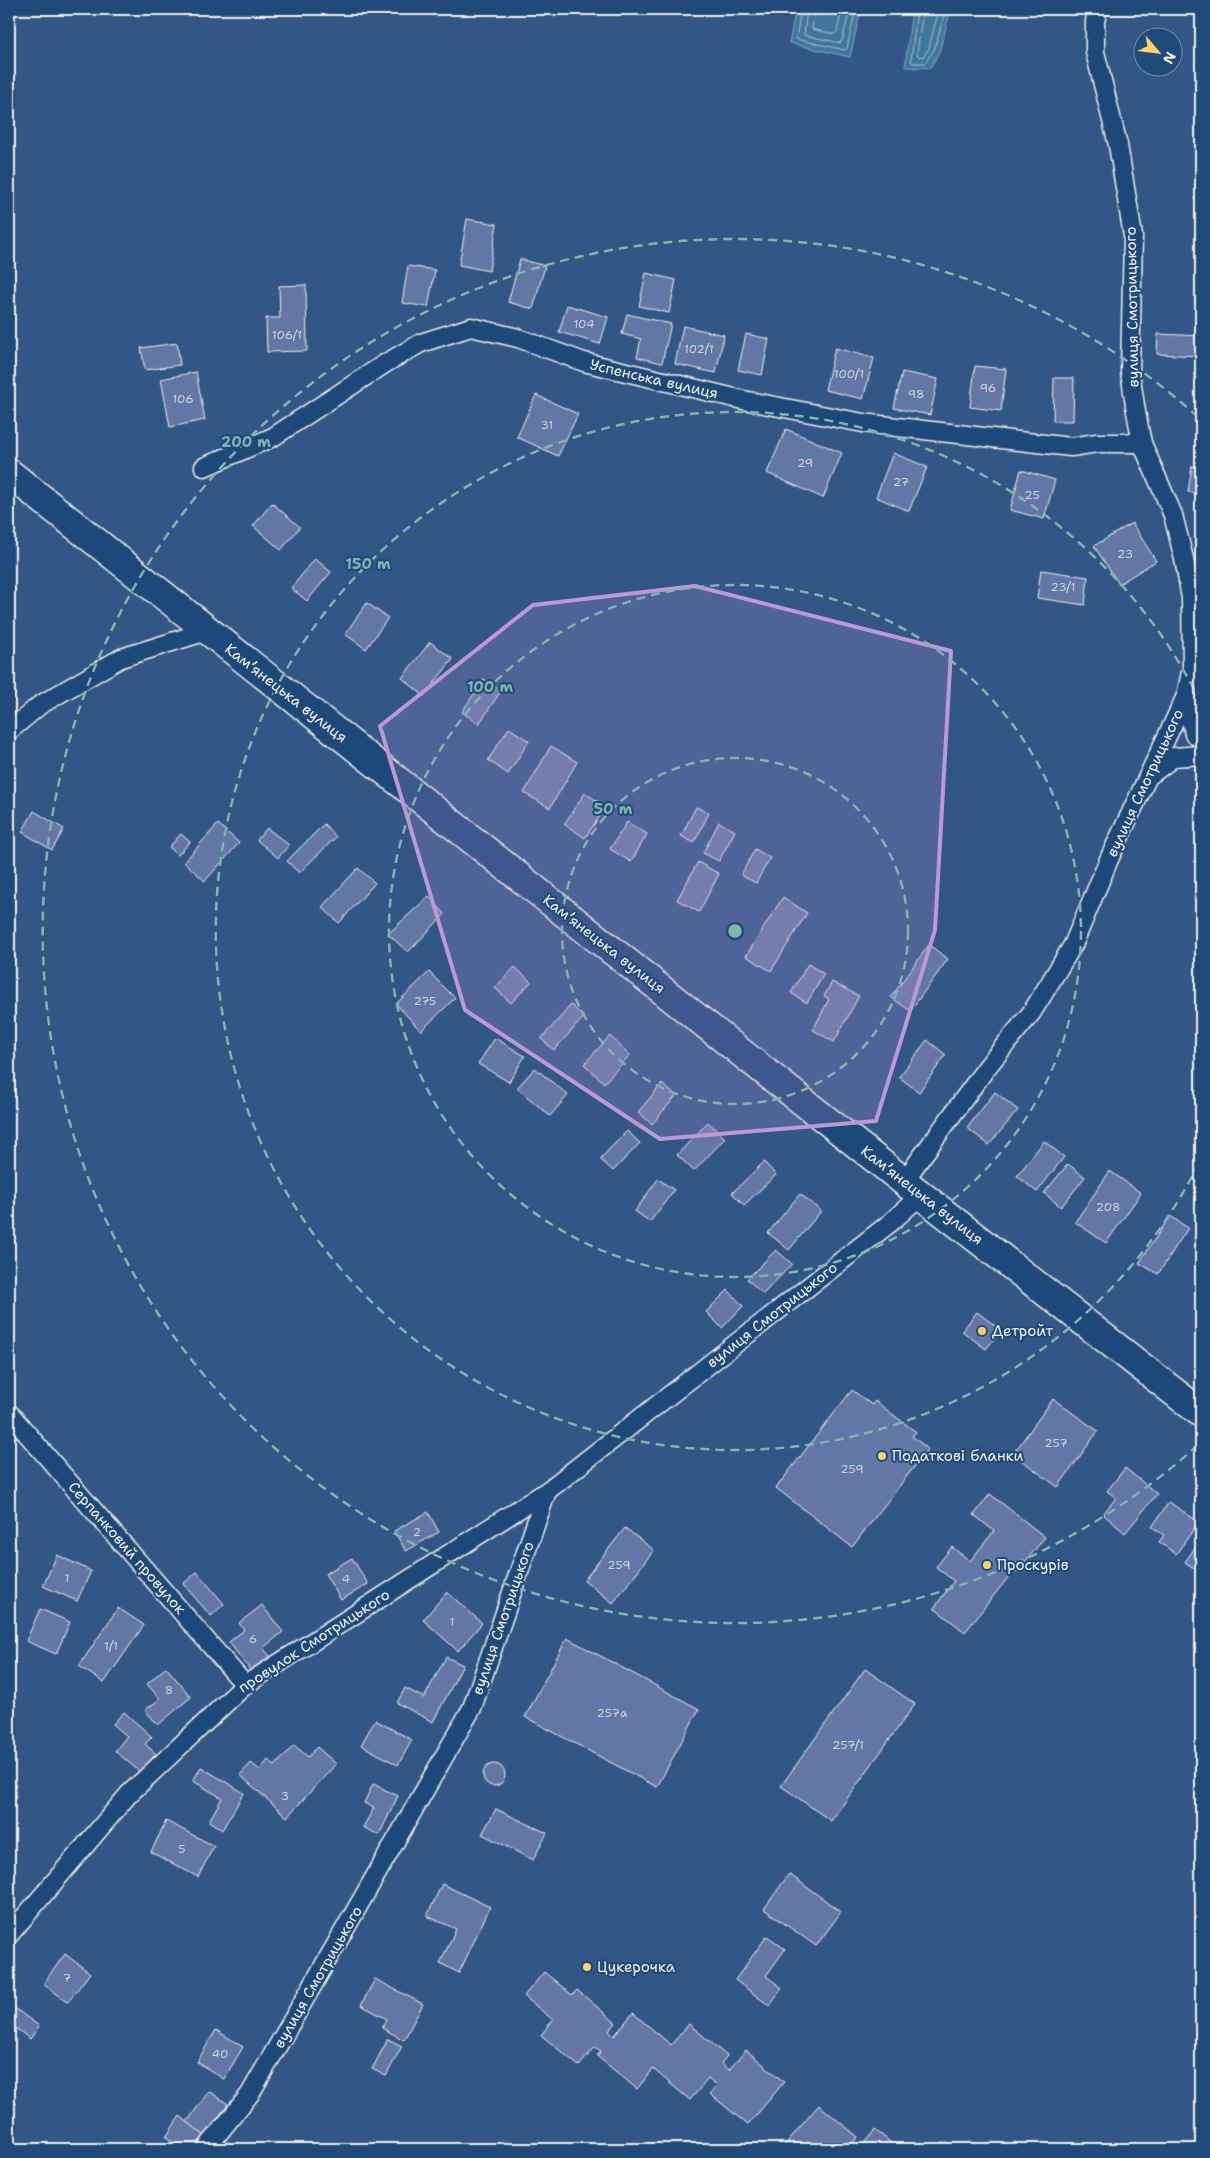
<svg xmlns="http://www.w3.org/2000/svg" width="1210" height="2158" viewBox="0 0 1210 2158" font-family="'Shantell Sans',sans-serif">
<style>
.water{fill:#40769d;stroke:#88a7bb}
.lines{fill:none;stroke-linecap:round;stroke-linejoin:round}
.shore{stroke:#acc0ca;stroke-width:1}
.building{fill:#6377a7;stroke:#f4f1e8}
.minor-casing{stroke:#f4f1e8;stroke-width:21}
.primary-casing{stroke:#f4f1e8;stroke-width:31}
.minor{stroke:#1f4a7a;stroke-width:18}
.primary{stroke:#1f4a7a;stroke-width:28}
.marked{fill:#be98d6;fill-opacity:0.2;stroke:#be98d6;stroke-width:4;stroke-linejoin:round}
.ring{fill:none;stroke:#82b4ab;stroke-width:2.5;stroke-dasharray:9 6}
.poi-dot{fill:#ffd166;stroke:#1f4a7a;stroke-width:2}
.labels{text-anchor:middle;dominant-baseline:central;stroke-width:4;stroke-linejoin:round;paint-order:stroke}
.number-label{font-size:12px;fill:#d0d2d8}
.street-label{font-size:15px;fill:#f4f1e8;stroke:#1f4a7a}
.poi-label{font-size:15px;fill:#f4f1e8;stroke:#1f4a7a;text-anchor:start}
.centre{fill:#82b4ab;stroke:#1f4a7a;stroke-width:2.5}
.ring-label{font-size:15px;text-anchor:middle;font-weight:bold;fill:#82b4ab;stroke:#1f4a7a;stroke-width:4;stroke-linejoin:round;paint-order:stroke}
</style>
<rect width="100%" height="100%" fill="#325787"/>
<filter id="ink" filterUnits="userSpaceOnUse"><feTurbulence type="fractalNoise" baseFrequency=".02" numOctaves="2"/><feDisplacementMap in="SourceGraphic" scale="10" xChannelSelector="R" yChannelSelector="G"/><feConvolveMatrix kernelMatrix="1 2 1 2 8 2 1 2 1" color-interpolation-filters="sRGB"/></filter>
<g filter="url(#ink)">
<g class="water">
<path d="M796,9H861L850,57L789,43Z"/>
<path d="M912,9H951L939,52L930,68L905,67Z"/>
</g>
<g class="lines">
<g class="shore">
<path d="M801,9L796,39L845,50L847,48L856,9"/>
<path d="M807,9L804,35L840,43L842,41L850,9"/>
<path d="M815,9L812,29L834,34L837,32L842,9"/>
<path d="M917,9L911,61L913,63H925L934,50L946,9"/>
<path d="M923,9L917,54L920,57L924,56L929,48L939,9"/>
</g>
</g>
<g class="building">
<path d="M467,219L497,224L489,271L459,265Z"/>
<path d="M520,259L545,266L533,309L508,302Z"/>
<path d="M408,266L435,270L428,307L402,303Z"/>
<path d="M646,273L676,280L669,313L639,306Z"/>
<path d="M306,285L307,351L267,352L266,318H280L279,286Z"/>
<path d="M567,305L608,317L600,344L559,332Z"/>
<path d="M627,314L671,324L662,363L637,357L641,339L622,334Z"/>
<path d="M683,326L724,335L716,373L675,364Z"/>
<path d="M746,334L769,339L762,375L738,370Z"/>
<path d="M1158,334L1201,336V356L1157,354Z"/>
<path d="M177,343L180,365L145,370L141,348Z"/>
<path d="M835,348L874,358L863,399L825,390Z"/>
<path d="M975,366L1006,369L1001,411L970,407Z"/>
<path d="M196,372L205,420L170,427L161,379Z"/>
<path d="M902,372L938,379L930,415L894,408Z"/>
<path d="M1054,378H1074L1073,421H1053Z"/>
<path d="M536,395L578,414L558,456L517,437Z"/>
<path d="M786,429L842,453L823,498L767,473Z"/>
<path d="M893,453L927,467L909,511L876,497Z"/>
<path d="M1192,466L1201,467V494L1188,492Z"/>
<path d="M1021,470L1055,480L1044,519L1010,510Z"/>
<path d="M272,503L300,527L281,550L253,526Z"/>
<path d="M1132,523L1156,561L1119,584L1094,546Z"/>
<path d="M315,559L331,572L307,601L291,588Z"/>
<path d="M1041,570L1088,577L1085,605L1037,598Z"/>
<path d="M367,603L388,618L366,649L345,634Z"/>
<path d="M430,642L453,659L424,696L402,678Z"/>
<path d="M484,679L501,691L479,724L462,712Z"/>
<path d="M509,728L529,741L508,774L488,760Z"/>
<path d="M551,746L577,762L550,808L524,793Z"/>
<path d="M585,793L606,807L585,838L564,824Z"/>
<path d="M696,807L709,813L694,843L681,836Z"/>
<path d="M34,811L64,829L52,850L22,832Z"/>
<path d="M627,822L647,834L631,862L610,849Z"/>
<path d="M719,822L735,831L719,861L703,853Z"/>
<path d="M218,824L239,843L205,881L184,862Z"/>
<path d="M324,824L336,837L299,873L287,861Z"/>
<path d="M267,828L289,845L278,858L257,840Z"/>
<path d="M181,834L190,842L178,855L169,847Z"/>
<path d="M755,849L770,858L756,883L741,875Z"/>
<path d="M698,862L719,874L699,912L677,900Z"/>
<path d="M358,868L375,883L339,923L322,907Z"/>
<path d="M429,896L445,914L408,952L388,934Z"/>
<path d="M783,897L807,913L771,971L746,956Z"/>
<path d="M929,945L948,959L910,1011L891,997Z"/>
<path d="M808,964L824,974L807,1003L791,993Z"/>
<path d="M515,967L531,982L511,1003L495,988Z"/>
<path d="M429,972L455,998L421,1031L396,1004Z"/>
<path d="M832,982L859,996L834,1042L813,1030L829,999L824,996Z"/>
<path d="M571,1005L584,1017L554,1050L541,1039Z"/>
<path d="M610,1036L630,1055L604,1083L584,1064Z"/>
<path d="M495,1038L525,1056L509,1082L478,1064Z"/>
<path d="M927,1040L946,1055L919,1092L899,1077Z"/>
<path d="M535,1068L568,1095L550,1116L517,1088Z"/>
<path d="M662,1084L676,1096L652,1124L638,1112Z"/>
<path d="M995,1092L1018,1110L989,1145L967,1128Z"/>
<path d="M708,1122L725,1138L694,1171L677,1155Z"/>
<path d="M627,1131L640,1143L613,1171L600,1159Z"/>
<path d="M1044,1141L1064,1157L1037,1192L1017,1176Z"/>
<path d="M764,1162L776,1175L744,1205L732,1193Z"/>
<path d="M1068,1164L1085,1177L1061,1207L1044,1193Z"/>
<path d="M1110,1171L1141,1193L1106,1243L1075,1222Z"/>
<path d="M658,1179L674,1190L650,1222L635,1211Z"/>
<path d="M800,1194L821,1211L789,1250L768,1233Z"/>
<path d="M1170,1216L1188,1228L1158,1274L1139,1263Z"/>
<path d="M776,1250L792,1264L763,1294L747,1279Z"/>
<path d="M728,1290L743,1306L722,1328L706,1312Z"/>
<path d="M977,1312L1001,1330L986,1349L962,1331Z"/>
<path d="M852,1390L872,1405L875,1401L916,1432L912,1436L928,1449L852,1547L776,1488Z"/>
<path d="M1053,1399L1098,1431L1058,1487L1013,1454Z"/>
<path d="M1125,1468L1157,1494L1125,1533L1103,1514L1116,1498L1107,1491Z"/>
<path d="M990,1494L1045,1537L1017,1572L1014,1570L965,1632L934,1608L954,1581L936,1567L952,1547L970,1561L994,1531L974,1515Z"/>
<path d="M1169,1502L1199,1522L1176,1554L1159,1542L1164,1535L1152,1527Z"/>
<path d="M428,1512L439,1532L406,1551L394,1531Z"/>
<path d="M625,1528L654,1550L613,1603L584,1580Z"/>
<path d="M1201,1539V1573L1185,1562Z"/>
<path d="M57,1555L91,1571L77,1601L43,1586Z"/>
<path d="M352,1558L368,1584L341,1600L325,1574Z"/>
<path d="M197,1572L224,1604L211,1616L183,1584Z"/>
<path d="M447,1592L482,1623L458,1651L423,1620Z"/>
<path d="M262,1605L283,1632L263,1648L270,1656L251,1671L229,1642L244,1630L239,1623Z"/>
<path d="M118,1608L144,1625L104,1683L79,1666Z"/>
<path d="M40,1609L70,1622L56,1654L26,1641Z"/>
<path d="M567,1638L699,1709L657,1787L525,1717Z"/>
<path d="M446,1657L463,1665L433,1722L397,1703L405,1688L424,1698Z"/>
<path d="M166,1667L191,1697L158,1725L145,1710L160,1699L147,1684Z"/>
<path d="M865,1669L915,1704L831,1821L781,1786Z"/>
<path d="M124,1712L152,1737L145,1744L156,1754L140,1772L115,1751L127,1736L113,1724Z"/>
<path d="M375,1720L412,1740L398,1765L361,1745Z"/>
<path d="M294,1745L308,1757L317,1747L336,1764L287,1817L240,1775L251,1763L260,1770L268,1760L275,1766Z"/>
<circle cx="494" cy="1775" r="11"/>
<path d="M201,1767L244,1793L222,1830L209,1821L222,1798L193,1781Z"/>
<path d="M373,1784L398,1796L379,1835L363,1827L374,1808L364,1803Z"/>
<path d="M496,1809L547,1833L533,1860L482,1834Z"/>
<path d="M166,1821L214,1846L198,1877L151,1852Z"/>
<path d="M789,1874L841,1912L816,1946L764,1909Z"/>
<path d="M442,1884L490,1907L459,1973L440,1963L456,1929L427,1916Z"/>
<path d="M767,1936L785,1949L766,1976L782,1988L770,2006L735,1980Z"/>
<path d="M65,1954L90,1973L68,2002L43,1984Z"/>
<path d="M544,1972L572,1995L577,1990L616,2023L609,2031L614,2036L633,2013L671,2045L689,2024L727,2056L721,2063L729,2070L746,2050L784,2082L748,2125L710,2094L717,2086L708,2079L690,2100L653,2069L637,2089L597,2056L601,2051L595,2047L579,2066L541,2035L553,2020L524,1996Z"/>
<path d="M375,1979L423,2004L404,2040L382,2028L387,2019L361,2005Z"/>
<path d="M13,2007L39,2026L30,2039L9,2023V2013Z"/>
<path d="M216,2030L243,2047L224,2079L197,2062Z"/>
<path d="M388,2039L402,2046L386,2076L372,2069Z"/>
<path d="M209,2091L228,2104L205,2136L187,2122Z"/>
<path d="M819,2105L858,2137L851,2145L856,2149L782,2148Z"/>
<path d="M180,2116L205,2136L195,2149H183L166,2137Z"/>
<path d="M875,2130L899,2149H859Z"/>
</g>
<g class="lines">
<g class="minor-casing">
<g id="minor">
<path d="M204,467L273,437L386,363L421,343L471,327L518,338L584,362L743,400L863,423L1071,447L1097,443H1142"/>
<path d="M1186,696L1194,734L1201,739"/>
<path d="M9,731L40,705L121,658L207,631"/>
<path d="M1150,775L1174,757L1201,755"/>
<path d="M904,1181L987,1067L1032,1012L1073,945L1110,857L1186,696L1192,667L1191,598L1184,559L1173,515L1142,443L1136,412L1130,372L1133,236L1118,145L1095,52V21L1098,9"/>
<path d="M9,1413L245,1685"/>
<path d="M9,1935L129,1794L245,1685L547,1491"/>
<path d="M206,2149L250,2094L472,1708L547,1491L890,1223L921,1195"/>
</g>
</g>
<g class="primary-casing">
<path id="primary" d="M9,473L921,1195L1201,1413"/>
</g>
<use href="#minor" class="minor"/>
<use href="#primary" class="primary"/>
</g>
</g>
<path class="marked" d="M695,586L951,651L935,930L876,1121L660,1139L465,1010L380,726L533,605Z"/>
<g class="ring">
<circle cx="735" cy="931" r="173"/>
<circle cx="735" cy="931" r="346"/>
<path d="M1199 1163A519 519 0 1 1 1199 699"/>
<path d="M1198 1445A692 692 0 1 1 1198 417"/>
</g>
<g class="poi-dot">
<circle cx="982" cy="1331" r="5"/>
<circle cx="882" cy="1456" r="5"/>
<circle cx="987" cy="1565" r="5"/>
<circle cx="587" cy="1967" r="5"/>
</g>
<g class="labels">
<g class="number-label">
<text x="584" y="324">104</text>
<text x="287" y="335">106/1</text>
<text x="699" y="349">102/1</text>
<text x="849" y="374">100/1</text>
<text x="988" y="388">96</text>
<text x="916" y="394">98</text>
<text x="183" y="399">106</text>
<text x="547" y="425">31</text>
<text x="805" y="463">29</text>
<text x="901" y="482">27</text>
<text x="1032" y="495">25</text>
<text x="1125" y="554">23</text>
<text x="1063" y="587">23/1</text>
<text x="425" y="1001">275</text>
<text x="1108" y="1207">208</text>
<text x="1056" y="1443">257</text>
<text x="852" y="1469">259</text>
<text x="417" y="1532">2</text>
<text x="619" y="1565">259</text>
<text x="67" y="1578">1</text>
<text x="346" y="1579">4</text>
<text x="452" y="1622">1</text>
<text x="253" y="1639">6</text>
<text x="111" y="1646">1/1</text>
<text x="169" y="1690">8</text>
<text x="612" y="1713">257а</text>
<text x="848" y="1745">257/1</text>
<text x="285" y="1796">3</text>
<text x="182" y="1849">5</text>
<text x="67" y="1978">7</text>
<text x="220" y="2054">40</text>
</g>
<g class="street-label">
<text transform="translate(1132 307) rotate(-91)">вулиця Смотрицького</text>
<text transform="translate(654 379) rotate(13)">Успенська вулиця</text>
<text transform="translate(286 693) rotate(38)">Камʼянецька вулиця</text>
<text transform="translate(1145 783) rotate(-65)">вулиця Смотрицького</text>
<text transform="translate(604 944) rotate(38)">Камʼянецька вулиця</text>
<text transform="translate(922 1195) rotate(38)">Камʼянецька вулиця</text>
<text transform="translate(772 1315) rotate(-38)">вулиця Смотрицького</text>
<text transform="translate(127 1548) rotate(49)">Серпанковий провулок</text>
<text transform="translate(503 1618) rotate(-71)">вулиця Смотрицького</text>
<text transform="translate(314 1641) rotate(-33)">провулок Смотрицького</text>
<text transform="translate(318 1977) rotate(-60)">вулиця Смотрицького</text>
</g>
<g class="poi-label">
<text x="992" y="1331">Детройт</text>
<text x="892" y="1456">Податкові бланки</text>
<text x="997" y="1565">Проскурів</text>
<text x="597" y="1967">Цукерочка</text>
</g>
</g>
<circle cx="735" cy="931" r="8" class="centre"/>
<g class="ring-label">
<text x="246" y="447">200 m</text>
<text x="368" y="569">150 m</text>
<text x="490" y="692">100 m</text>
<text x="613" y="814">50 m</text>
</g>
<rect width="1210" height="2158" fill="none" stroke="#1f4a7a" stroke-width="30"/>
<rect x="15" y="15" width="1180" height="2128" fill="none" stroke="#f4f1e8" stroke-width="2" filter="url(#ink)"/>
<g transform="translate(1158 52) rotate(118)"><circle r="24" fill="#1f4a7a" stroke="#748da6"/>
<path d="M0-4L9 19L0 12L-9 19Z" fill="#ffd166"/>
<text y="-8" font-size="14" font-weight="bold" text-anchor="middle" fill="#f4f1e8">N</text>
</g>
</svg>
